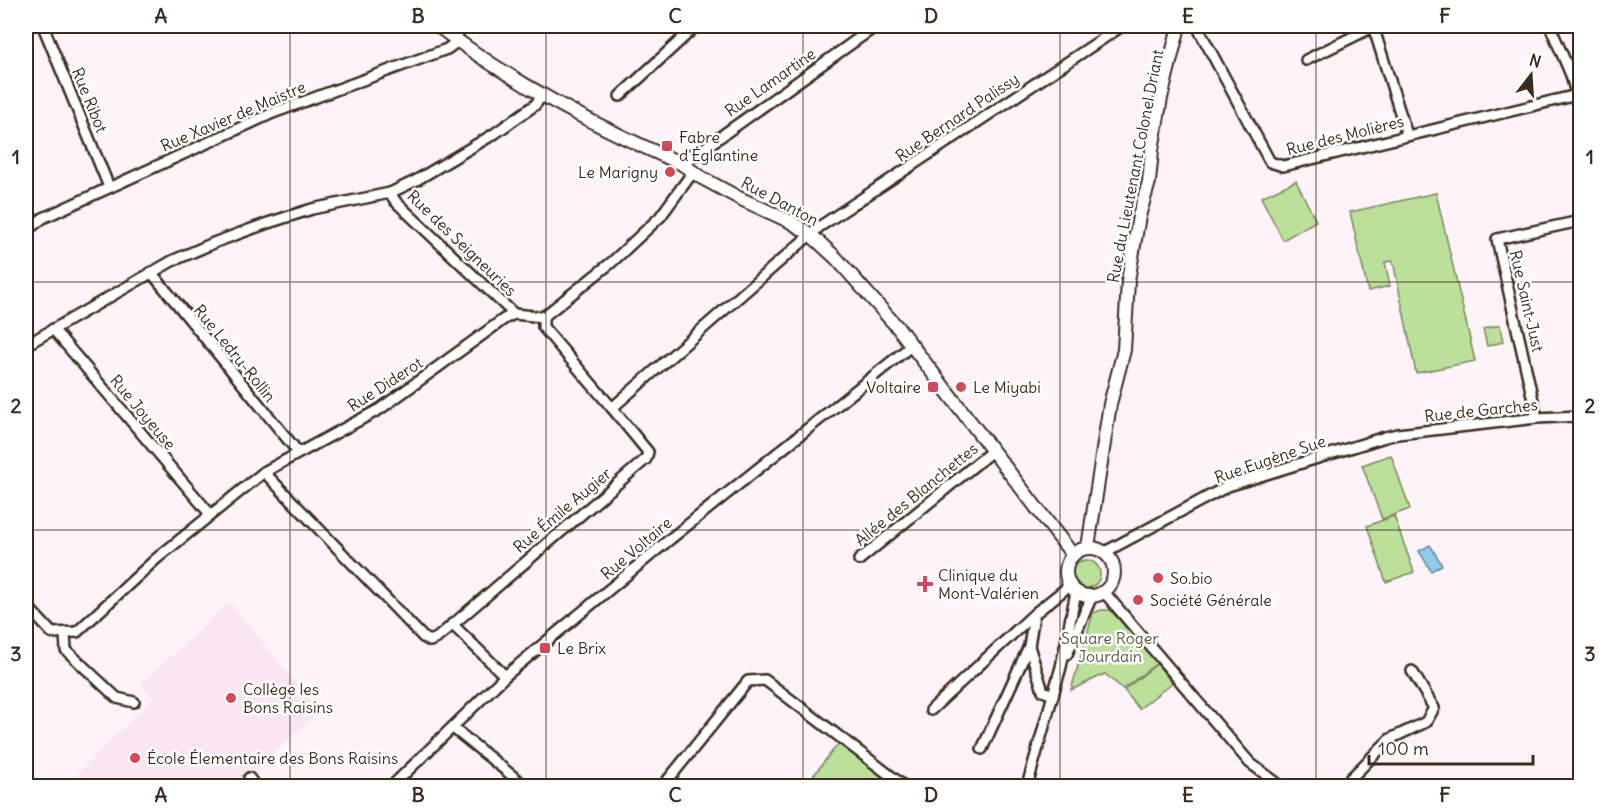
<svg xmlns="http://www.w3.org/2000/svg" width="1606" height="812" viewBox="0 0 1606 812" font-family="Delius,sans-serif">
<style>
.built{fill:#fce5f2}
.green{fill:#bbe09a;stroke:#7b855c;stroke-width:1.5}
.water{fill:#8ccced;stroke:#6c8b9a;stroke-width:1.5}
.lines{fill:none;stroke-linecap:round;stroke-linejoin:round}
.minor-casing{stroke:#3b2a1e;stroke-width:14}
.tertiary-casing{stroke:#3b2a1e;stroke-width:16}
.minor{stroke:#fff;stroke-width:9}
.tertiary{stroke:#fff;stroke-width:12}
.grid{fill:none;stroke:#3b2a1e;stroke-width:1.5;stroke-opacity:0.55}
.poi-dot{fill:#d1495b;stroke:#fff;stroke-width:2}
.labels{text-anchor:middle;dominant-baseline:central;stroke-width:5;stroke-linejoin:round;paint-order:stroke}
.street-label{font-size:16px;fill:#3b2a1e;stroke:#fff}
.poi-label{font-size:16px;fill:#3b2a1e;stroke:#fff;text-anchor:start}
.park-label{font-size:16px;fill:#5b583d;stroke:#fff}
.neatline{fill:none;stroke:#3b2a1e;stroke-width:2}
.grid-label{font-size:20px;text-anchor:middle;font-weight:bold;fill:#3b2a1e}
</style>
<rect width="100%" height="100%" fill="#fef3f9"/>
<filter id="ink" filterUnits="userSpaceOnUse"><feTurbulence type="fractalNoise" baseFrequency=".0167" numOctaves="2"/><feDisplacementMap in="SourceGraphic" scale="12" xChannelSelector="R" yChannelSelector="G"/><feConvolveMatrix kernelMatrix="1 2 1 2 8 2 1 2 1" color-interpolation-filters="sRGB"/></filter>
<g filter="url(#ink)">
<path class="built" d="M229,601L318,711L240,786H65L153,698L141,685Z"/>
<g class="green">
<path d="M1296,181L1316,221L1283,240L1261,197Z"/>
<path d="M1436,193L1475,361L1416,373L1393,261L1385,262L1390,286L1368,291L1350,212Z"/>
<path d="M1500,325L1503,342L1487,346L1483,329Z"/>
<path d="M1391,455L1410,509L1382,519L1362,465Z"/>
<path d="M1394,516L1414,572L1386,582L1367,526Z"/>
<circle cx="1086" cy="574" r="14"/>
<path d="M1101,610H1110L1158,662L1123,689L1105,674L1071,690L1093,613Z"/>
<path d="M1157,664L1172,683L1139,709L1124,690Z"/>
<path d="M842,739L904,786H805Z"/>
</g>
<path class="water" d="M1430,545L1442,565L1431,571L1419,551Z"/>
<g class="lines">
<g class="minor-casing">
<g id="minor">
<path d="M43,26L109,187"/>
<path d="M1197,26L1270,162L1283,166L1577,95"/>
<path d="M1373,26L1407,135"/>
<path d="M1550,26L1571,75L1580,109"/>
<path d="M1306,60L1373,27"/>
<path d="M620,96L696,26"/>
<path d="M682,164L876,26"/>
<path d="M390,193L396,202L514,314"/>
<path d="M26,231L43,218L273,113L447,49L458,41"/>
<path d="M151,272L298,452"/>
<path d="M543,317V327L612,408"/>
<path d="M53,329L210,514"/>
<path d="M26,345L172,261L216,242L268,223L312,209L390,193L415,181L494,134L535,105L542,96"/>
<path d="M1537,418L1497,239L1580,221"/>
<path d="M264,472L423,637L430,641L437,638L646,459L648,452L612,408L819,227L1122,26"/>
<path d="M1105,552L1228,486L1385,437L1398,434L1537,418L1580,416"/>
<path d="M859,560L992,451"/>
<path d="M1104,592L1250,763L1281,786"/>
<path d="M26,605L52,633L77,632L156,559L264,472L380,409L504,319L514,314L543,317L612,262L660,217L693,172"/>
<path d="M452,624L505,676"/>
<path d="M65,634L66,650L117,698L134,702"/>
<path d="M1029,646L1043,691L1053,695"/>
<path d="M1067,654L1092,596"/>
<path d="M931,710L1034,614L1069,586"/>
<path d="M453,728L525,786"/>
<path d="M982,749L1029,646L1034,615"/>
<path d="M249,778L255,786"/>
<path d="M392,786L505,676L659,548L911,346"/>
<path d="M663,786L748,681L765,680L904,786"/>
<path d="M1027,786L1061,667L1076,592"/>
<path d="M1343,786L1390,739L1426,722L1434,708L1412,671"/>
</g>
</g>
<g class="tertiary-casing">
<g id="tertiary">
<path d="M438,26C513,84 596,126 682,164L702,178L741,199L791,222L810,234L836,258L899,329L1072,554"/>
<path d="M1088,547L1110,404L1124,350L1128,281L1139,216L1149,182L1152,150L1161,98L1179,26"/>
<circle cx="1090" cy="572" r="24"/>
</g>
</g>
<use href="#minor" class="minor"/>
<use href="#tertiary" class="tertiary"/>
</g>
</g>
<path class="grid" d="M290,26V786M546,26V786M803,26V786M1060,26V786M1316,26V786M26,282H1580M26,530H1580"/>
<g class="poi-dot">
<rect x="661" y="140" width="12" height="12" rx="3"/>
<circle cx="670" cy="172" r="6"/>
<rect x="927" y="381" width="12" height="12" rx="3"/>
<circle cx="961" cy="387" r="6"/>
<circle cx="1158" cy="578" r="6"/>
<path d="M922 575h6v6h6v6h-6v6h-6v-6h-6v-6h6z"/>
<circle cx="1138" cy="600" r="6"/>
<rect x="539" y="642" width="12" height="12" rx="3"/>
<circle cx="231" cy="698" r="6"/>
<circle cx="135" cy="758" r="6"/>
</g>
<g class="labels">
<g class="street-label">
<text transform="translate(770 82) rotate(-35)">Rue Lamartine</text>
<text transform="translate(90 100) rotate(68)">Rue Ribot</text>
<text transform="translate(233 116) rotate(-23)">Rue Xavier de Maistre</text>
<text transform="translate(957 117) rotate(-34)">Rue Bernard Palissy</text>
<text transform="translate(1345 135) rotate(-14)">Rue des Molières</text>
<text transform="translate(1135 166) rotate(-79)">Rue du Lieutenant Colonel Driant</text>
<text transform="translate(780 201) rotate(28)">Rue Danton</text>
<text transform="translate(462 243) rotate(44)">Rue des Seigneuries</text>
<text transform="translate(1527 301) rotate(77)">Rue Saint-Just</text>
<text transform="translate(235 353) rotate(51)">Rue Ledru-Rollin</text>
<text transform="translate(385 384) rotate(-33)">Rue Diderot</text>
<text transform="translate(1481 410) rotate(-6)">Rue de Garches</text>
<text transform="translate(143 412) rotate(50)">Rue Joyeuse</text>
<text transform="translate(1270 459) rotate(-19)">Rue Eugène Sue</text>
<text transform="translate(916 494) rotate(-39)">Allée des Blanchettes</text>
<text transform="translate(562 510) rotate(-40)">Rue Émile Augier</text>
<text transform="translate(636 548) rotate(-40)">Rue Voltaire</text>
</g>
<g class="poi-label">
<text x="679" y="137">Fabre<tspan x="679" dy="18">d'Églantine</tspan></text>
<text x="658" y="172" text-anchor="end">Le Marigny</text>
<text x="921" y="387" text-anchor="end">Voltaire</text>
<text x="973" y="387">Le Miyabi</text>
<text x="938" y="575">Clinique du<tspan x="938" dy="18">Mont-Valérien</tspan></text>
<text x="1170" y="578">So.bio</text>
<text x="1150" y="600">Société Générale</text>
<text x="557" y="648">Le Brix</text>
<text x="243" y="689">Collège les<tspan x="243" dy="18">Bons Raisins</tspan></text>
<text x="147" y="758">École Élementaire des Bons Raisins</text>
</g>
<g class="park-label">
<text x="1110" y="638">Square Roger<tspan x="1110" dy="18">Jourdain</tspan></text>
</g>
</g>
<rect width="1606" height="812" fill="none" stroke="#fff" stroke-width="66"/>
<g transform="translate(1531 75) rotate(17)" stroke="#ffffff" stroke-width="4.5" paint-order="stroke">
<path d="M0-4.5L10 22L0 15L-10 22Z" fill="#3b2a1e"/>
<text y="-9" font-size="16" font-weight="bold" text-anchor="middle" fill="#3b2a1e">N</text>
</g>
<path d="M1369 755v9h164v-9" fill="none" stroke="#3b2a1e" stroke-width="3"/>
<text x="1378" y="755" font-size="18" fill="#3b2a1e" stroke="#ffffff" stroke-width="4.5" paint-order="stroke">100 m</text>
<rect x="33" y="33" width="1540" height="746" class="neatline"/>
<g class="grid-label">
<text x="161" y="23">A</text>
<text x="418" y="23">B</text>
<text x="675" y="23">C</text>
<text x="931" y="23">D</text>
<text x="1188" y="23">E</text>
<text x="1445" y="23">F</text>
<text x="16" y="164">1</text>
<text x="1590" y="164">1</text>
<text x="16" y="413">2</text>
<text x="1590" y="413">2</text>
<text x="16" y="661">3</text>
<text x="1590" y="661">3</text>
<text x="161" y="802">A</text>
<text x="418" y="802">B</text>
<text x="675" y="802">C</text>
<text x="931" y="802">D</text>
<text x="1188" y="802">E</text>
<text x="1445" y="802">F</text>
</g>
</svg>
